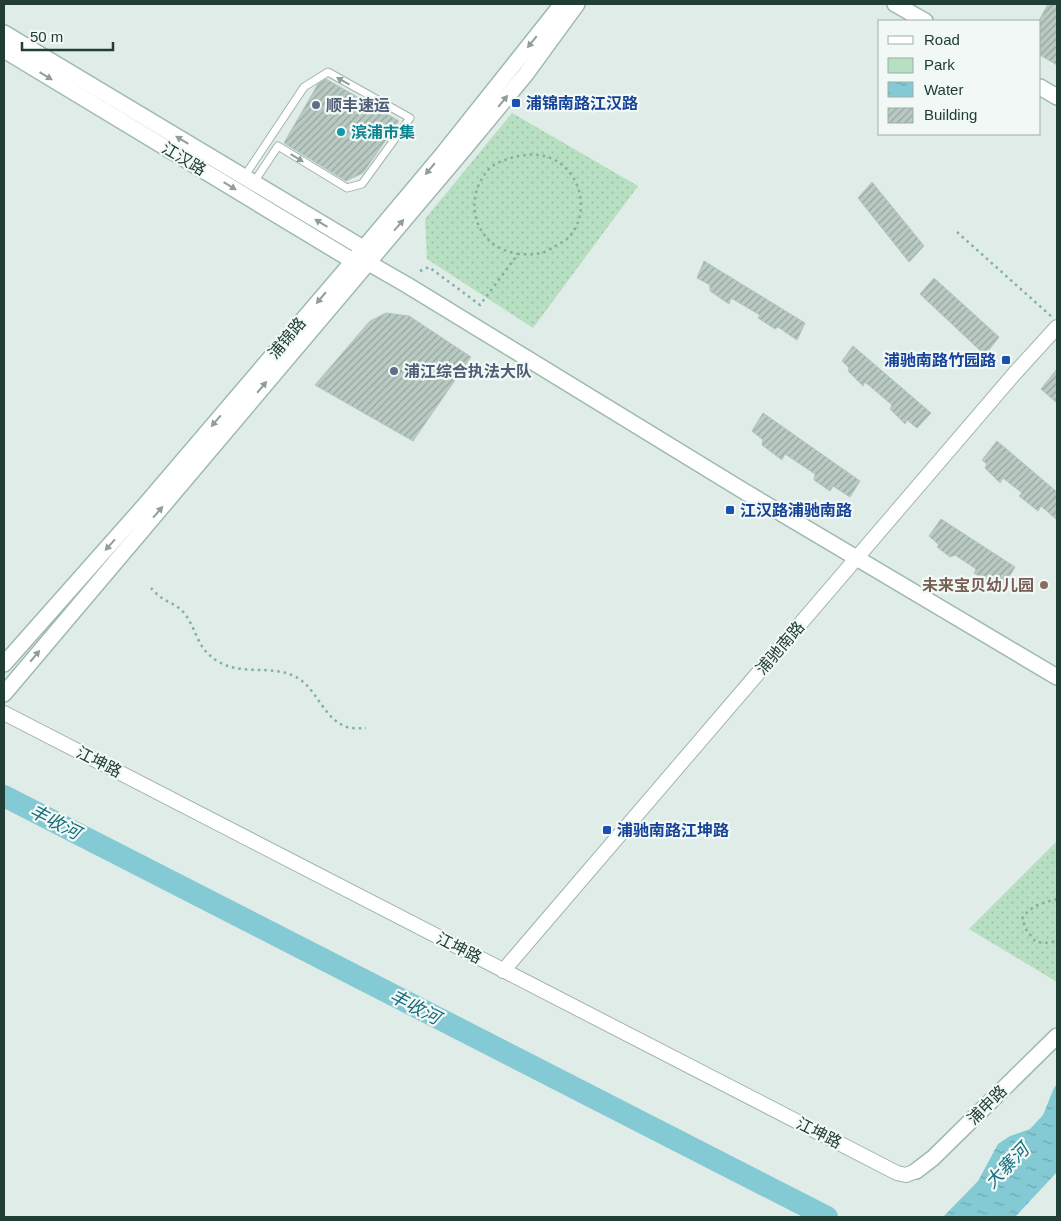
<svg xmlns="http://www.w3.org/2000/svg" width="1061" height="1221" viewBox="0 0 1061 1221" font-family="Arial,'Noto Sans SC',sans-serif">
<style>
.green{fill:url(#green-dots)}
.water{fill:url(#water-ripples)}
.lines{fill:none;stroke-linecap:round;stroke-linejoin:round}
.river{stroke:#84cad5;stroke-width:22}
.building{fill:url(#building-hatch);stroke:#b2c6be}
.lane-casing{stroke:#a3b4ae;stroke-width:9}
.street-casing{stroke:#a3b4ae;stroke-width:16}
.secondary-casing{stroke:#9eb9af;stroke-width:18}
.path{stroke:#7eb2a1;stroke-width:2.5;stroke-dasharray:2.5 4;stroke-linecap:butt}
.lane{stroke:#fff;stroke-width:7}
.street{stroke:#fff;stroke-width:14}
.secondary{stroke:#fff;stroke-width:15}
.oneway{fill:#909e9a}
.transit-dot{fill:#1a4fb4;stroke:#f1f8f5;stroke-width:2}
.service-dot{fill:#5c6f8a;stroke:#f1f8f5;stroke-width:2}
.culture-dot{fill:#0f9aa8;stroke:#f1f8f5;stroke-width:2}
.education-dot{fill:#8d6e63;stroke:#f1f8f5;stroke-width:2}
.labels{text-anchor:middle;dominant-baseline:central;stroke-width:4.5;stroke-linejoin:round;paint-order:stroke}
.transit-label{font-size:16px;font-weight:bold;fill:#164399;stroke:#f1f8f5;text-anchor:start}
.service-label{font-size:16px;font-weight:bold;fill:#4e5e75;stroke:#f1f8f5;text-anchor:start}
.culture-label{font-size:16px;font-weight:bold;fill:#0d838f;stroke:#f1f8f5;text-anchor:start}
.street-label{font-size:16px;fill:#203e35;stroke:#f1f8f5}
.education-label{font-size:16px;font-weight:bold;fill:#785e54;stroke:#f1f8f5;text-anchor:end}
.water-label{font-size:18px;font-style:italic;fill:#166e7e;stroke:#f1f8f5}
</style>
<defs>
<pattern id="green-dots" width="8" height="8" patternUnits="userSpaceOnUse" patternTransform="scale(1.25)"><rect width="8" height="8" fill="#b7dfc1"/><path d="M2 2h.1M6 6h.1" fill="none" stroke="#9dc0a6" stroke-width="1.8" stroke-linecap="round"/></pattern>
<pattern id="water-ripples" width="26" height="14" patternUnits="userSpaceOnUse" patternTransform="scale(1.25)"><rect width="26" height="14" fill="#84cad5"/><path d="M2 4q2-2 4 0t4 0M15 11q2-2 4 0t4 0" fill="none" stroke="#6ca5ae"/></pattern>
<pattern id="building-hatch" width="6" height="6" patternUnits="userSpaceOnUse" patternTransform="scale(1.25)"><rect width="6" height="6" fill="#b8cac2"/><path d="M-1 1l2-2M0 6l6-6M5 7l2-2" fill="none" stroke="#95a59e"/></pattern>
</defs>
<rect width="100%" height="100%" fill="#e0ece7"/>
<g class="green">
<path d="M512,113L638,186L533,328L427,259L425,219Z"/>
<path d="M1057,841V982L969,929Z"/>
</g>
<path class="water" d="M1057,1084V1172L1015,1217H943L978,1181L998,1144L1010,1136L1030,1129L1043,1115L1054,1088Z"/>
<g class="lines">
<path class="river" d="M4,796L827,1217"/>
</g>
<g class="building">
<path d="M1048,4H1057V65L1040,55V19Z"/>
<path d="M326,79L399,121L363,173L346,181L284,143L318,84Z"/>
<path d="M872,182L924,246L909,262L858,198Z"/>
<path d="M704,261L805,323L797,340L778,327L775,329L758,318L760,315L731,298L729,304L710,291V285L697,278Z"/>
<path d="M934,278L999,337L985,355L920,294Z"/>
<path d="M386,313L409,316L471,357L413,441L315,385L370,321Z"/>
<path d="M853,346L931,413L917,428L907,420L905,424L890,409L892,405L865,382L863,386L848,371L849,368L842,361Z"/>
<path d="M1057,369V403L1041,389Z"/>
<path d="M763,413L860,481L850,497L833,486L830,491L814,480L815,474L785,454L782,460L762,445L763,440L752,431Z"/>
<path d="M997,441L1057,492V520L1041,506L1038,511L1019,496L1022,493L1003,478L1000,483L985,468L987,464L982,460Z"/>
<path d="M941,519L1015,567L1003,587L994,580L992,584L974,573L976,569L955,555L950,557L937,547L939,545L929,536Z"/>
</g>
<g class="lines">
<g class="lane-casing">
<path id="lane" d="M244,177L304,87L328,72L410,118L362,184L347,188L278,146L254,182"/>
</g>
<g class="street-casing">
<g id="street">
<path d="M4,713L897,1173L906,1175L916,1171"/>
<path d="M503,971L1015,373L1057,327"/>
</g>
</g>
<g class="secondary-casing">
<g id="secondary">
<path d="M895,4L925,21"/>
<path d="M4,33L363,248L365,256"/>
<path d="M4,50L353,261L367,262L407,285L742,490L1057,677"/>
<path d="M1040,87L1057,97"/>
<path d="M4,664L145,505L353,261L442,155L562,4"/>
<path d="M4,694L465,148L526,74L577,4"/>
<path d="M916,1171L933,1158L1057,1036"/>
</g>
</g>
<g class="path">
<path d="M957,232L1052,317"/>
<path d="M420,271L429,267L480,305L518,254C525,254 533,255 540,253C545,253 550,249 554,247C558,244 564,242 567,239C585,222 585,192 570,173C555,153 530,151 508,159C502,161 496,163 491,167C469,189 468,223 493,244C500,249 509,252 518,254"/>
<path d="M151,588C154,591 158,596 162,598C169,603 178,605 184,613C198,630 195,648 219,662C243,676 272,664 296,677C318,689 322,718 347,727C353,729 361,728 366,728"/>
<path d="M1057,899C1042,903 1031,905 1022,919L1027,931L1036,942L1048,943L1057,941"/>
</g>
<use href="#lane" class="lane"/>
<use href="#street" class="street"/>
<use href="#secondary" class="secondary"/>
</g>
<defs><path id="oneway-solid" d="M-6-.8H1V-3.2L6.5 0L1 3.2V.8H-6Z" transform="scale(1.25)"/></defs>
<g class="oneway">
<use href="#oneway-solid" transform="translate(532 42) rotate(129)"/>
<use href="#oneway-solid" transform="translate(46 76) rotate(31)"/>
<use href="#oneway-solid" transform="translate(343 81) rotate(-151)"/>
<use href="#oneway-solid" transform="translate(503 101) rotate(-51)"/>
<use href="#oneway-solid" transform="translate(182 140) rotate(-149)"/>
<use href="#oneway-solid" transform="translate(297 158) rotate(31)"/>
<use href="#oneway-solid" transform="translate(430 169) rotate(130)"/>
<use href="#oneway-solid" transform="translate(230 186) rotate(31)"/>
<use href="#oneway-solid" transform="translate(321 223) rotate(-149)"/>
<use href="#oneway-solid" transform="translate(399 225) rotate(-49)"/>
<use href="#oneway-solid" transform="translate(321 298) rotate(130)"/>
<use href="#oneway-solid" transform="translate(262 387) rotate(-50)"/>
<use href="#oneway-solid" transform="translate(216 421) rotate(131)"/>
<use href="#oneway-solid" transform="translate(158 512) rotate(-49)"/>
<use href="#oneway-solid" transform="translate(110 545) rotate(132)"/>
<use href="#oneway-solid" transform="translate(35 656) rotate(-50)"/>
</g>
<g class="transit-dot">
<rect x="511" y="98" width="10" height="10" rx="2.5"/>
<rect x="1001" y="355" width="10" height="10" rx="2.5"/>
<rect x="725" y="505" width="10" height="10" rx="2.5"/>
<rect x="602" y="825" width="10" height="10" rx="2.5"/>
</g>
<g class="service-dot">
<circle cx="316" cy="105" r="5"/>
<circle cx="394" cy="371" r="5"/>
</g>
<circle class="culture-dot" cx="341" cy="132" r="5"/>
<circle class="education-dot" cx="1044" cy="585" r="5"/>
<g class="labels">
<g class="transit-label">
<text x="526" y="103">浦锦南路江汉路</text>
<text x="996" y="360" text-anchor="end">浦驰南路竹园路</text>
<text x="740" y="510">江汉路浦驰南路</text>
<text x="617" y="830">浦驰南路江坤路</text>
</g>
<g class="service-label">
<text x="326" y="105">顺丰速运</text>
<text x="404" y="371">浦江综合执法大队</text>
</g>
<g class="culture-label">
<text x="351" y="132">滨浦市集</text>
</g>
<g class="street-label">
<text transform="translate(184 159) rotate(31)">江汉路</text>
<text transform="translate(287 338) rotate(-50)">浦锦路</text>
<text transform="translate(780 648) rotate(-49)">浦驰南路</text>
<text transform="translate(99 762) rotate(27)">江坤路</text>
<text transform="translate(459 948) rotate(27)">江坤路</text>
<text transform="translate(987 1105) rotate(-45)">浦申路</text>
<text transform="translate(819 1133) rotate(27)">江坤路</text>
</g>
<g class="education-label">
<text x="1034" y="585">未来宝贝幼儿园</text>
</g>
<g class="water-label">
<text transform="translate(55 822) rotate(27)">丰收河</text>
<text transform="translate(415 1007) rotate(27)">丰收河</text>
<text transform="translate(1007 1166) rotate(-46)">大寨河</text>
</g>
</g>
<rect width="1061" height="1221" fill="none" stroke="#203e35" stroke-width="10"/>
<rect x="878" y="20" width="162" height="115" fill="#f1f8f5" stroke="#9daea8"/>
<rect x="888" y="36" width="25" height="8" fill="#ffffff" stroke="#9daea8"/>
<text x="924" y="45" font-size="15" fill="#203e35">Road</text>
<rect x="888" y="58" width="25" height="15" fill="#b7dfc1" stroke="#9daea8"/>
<text x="924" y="70" font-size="15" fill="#203e35">Park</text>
<rect x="888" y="82" width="25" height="15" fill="url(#water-ripples)" stroke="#9daea8"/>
<text x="924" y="95" font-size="15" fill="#203e35">Water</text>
<rect x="888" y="108" width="25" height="15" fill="url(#building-hatch)" stroke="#9daea8"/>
<text x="924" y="120" font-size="15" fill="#203e35">Building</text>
<path d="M22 42v8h91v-8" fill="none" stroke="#203e35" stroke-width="2.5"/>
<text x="30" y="42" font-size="15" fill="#203e35" stroke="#f1f8f5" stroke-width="4" paint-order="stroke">50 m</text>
</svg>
